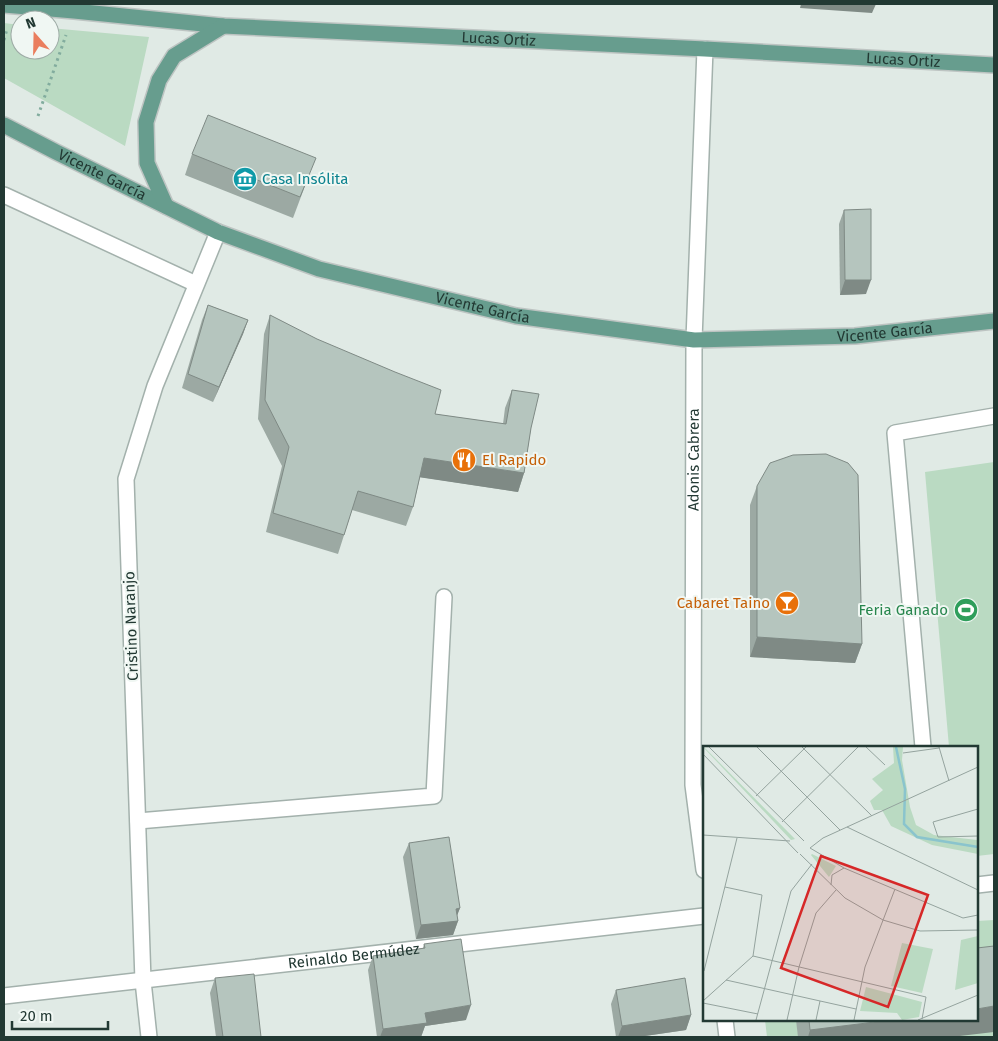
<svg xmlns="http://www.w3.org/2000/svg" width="998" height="1041" viewBox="0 0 998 1041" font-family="'Fira Sans',sans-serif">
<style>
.green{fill:#badac2}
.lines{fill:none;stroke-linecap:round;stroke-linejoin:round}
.minor-casing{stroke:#a3b1ac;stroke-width:18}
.major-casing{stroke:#bdc4c2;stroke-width:18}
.path{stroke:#82ac9e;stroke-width:3;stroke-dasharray:2.5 4;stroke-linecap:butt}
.minor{stroke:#fff;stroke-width:15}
.major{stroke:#679d8e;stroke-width:15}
.wall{fill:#9ca9a3}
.shaded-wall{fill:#7f8a85}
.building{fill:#b5c5be;stroke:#7f8a85}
.labels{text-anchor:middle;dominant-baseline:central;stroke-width:4;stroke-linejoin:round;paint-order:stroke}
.street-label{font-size:15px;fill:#223933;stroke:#f0f7f3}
.culture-label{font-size:15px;fill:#0d838f;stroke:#f0f7f3;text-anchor:start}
.food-label{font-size:15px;fill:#c56008;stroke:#f0f7f3;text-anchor:start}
.leisure-label{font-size:15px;fill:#27864d;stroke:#f0f7f3;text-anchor:end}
.inset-river{fill:none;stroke:#8ac4cd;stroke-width:2.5}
.inset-road{fill:none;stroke:#94a39e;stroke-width:1}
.view{fill:#d62828;fill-opacity:0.15;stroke:#d62828;stroke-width:2.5}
.inset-edge{fill:none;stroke:#223933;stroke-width:2.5}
</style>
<rect width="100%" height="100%" fill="#e0eae5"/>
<g class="green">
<path d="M4,23L20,25V50H50V28L149,37L125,146L4,78Z"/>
<path d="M994,462V854L977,856V747H949L925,472Z"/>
<path d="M994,920V1037H767L765,1020H977V921Z"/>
</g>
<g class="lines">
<g class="minor-casing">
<g id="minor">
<path d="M4,195L196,284"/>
<path d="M923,747L895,433L994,416"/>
<path d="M138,821L434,796L444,597"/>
<path id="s1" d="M704,870L693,785L694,340L705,49"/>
<path d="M977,885L994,883"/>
<path id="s2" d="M4,996L704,916"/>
<path d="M725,1020L727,1037"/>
<path d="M149,1037L143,981L126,479L155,386L218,232"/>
</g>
</g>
<g class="major-casing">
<g id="major">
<path id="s3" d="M4,5L74,11L223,26L705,49L994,65"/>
<path id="s4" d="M4,125L56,152L218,232L319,269L516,316L694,340L855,336L994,321"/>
<path d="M166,206L147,163L146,122L159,80L174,56L223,26"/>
</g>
</g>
<g class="path">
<path d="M4,40L7,29"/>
<path d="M38,116L66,35"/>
</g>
<use href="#minor" class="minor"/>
<use href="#major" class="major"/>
</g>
<g class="wall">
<path d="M192,154L308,178L293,218L185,175Z"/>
<path d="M844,210L866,294L840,295L839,224Z"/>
<path d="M208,305L248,320L243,334L213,402L182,388L202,320Z"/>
<path d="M270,315L435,414L503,424L505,408L512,390L531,428L524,473L518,492L420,477L413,507L406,526L352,510L338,554L266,532L282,466L258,419L264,334Z"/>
<path d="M757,486L862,644L855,663L750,657V505Z"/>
<path d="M409,843L460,908L457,915L458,921L453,935L416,939L403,857Z"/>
<path d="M424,944L466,1020L425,1026L421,1037H377L368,970L373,956L423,948Z"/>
<path d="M215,978L261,1037H216L210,993Z"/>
<path d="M616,990L691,1015L686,1030L638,1037H616L611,1004Z"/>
<path d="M796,1020H977L951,1037H798Z"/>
</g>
<g class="shaded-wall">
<path d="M801,4H876L872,13L800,8Z"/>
<path d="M845,280H871L866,294L840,295Z"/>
<path d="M248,320L243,334L213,402L219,387Z"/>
<path d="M424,458L524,473L518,492L418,477Z"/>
<path d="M757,637L862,644L855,663L750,657Z"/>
<path d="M460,908L455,921H458L453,935L416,939L421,925L456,909Z"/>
<path d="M471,1005L466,1020L425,1026L421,1037H380L383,1029L425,1013Z"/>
<path d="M994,1006V1032L951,1037H808L810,1030L891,1020H977V1009Z"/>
<path d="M691,1015L686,1030L638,1037H618L622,1026Z"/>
</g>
<g class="building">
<path d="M208,115L316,158L300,197L192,154Z"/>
<path d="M871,209V280H845L844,210Z"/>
<path d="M208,305L248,320L219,387L188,374Z"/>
<path d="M270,315L317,339L395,372L441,390L435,414L506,424L512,390L539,394L531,428L524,473L424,458L413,507L358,491L344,535L273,513L289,447L265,400Z"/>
<path d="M826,454L848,463L858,475L862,644L757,637V486L770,463L793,455Z"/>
<path d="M449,837L460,908L456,909L458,921L421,925L409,843Z"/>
<path d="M461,939L471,1005L425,1013L427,1023L383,1029L373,956L425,948L424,944Z"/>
<path d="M994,946V1006L977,1009V948Z"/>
<path d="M254,974L261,1037H223L215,978Z"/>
<path d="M685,978L691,1015L622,1026L616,990Z"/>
<path d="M809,1020H891L810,1030Z"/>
</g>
<defs>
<g id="museum-disc" transform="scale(1.25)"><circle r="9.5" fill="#0f9aa8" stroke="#f0f7f3"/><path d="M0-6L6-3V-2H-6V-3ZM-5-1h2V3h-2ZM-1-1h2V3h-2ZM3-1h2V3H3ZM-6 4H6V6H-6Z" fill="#fff"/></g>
<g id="restaurant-disc" transform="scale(1.25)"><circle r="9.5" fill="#e8710a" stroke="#f0f7f3"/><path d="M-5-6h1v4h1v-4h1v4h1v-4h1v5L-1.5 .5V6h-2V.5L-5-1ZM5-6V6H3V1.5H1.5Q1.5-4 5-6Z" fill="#fff"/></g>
<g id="bar-disc" transform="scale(1.25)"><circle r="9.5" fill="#e8710a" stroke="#f0f7f3"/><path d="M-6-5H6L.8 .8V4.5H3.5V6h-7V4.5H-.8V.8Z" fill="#fff"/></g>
<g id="stadium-disc" transform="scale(1.25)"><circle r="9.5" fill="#2e9e5b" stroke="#f0f7f3"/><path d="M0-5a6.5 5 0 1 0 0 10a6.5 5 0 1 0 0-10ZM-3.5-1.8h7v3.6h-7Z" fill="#fff"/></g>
</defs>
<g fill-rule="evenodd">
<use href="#museum-disc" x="245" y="179"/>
<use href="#restaurant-disc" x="464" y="460"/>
<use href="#bar-disc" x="787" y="603"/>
<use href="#stadium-disc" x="966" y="610"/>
</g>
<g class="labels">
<g class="street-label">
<text stroke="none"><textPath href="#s3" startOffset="496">Lucas Ortiz</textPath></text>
<text stroke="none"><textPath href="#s3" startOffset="901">Lucas Ortiz</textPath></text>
<text stroke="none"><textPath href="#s4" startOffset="110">Vicente García</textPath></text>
<text stroke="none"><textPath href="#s4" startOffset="515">Vicente García</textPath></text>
<text stroke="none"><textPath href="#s4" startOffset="920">Vicente García</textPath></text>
<text stroke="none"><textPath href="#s1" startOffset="411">Adonis Cabrera</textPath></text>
<text transform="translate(131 626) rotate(-92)">Cristino Naranjo</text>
<text stroke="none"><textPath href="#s2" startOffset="352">Reinaldo Bermúdez</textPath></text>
</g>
<g class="culture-label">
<text x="262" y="179">Casa Insólita</text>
</g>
<g class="food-label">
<text x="482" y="460">El Rapido</text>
<text x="770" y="603" text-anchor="end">Cabaret Taino</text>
</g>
<g class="leisure-label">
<text x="948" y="610">Feria Ganado</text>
</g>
</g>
<g transform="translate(703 746)">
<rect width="275" height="275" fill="#e0eae5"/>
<path d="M0,1H1L92,93L88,94ZM190,1H200L199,14L207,61L213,79L231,89L274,94L275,108L229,99L188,80L179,64H171L167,55L180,44L169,33L191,17ZM109,108L133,120L126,131L108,109ZM275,190V237L252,244L258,194ZM199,197L230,203L219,247L188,240ZM163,241L219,256L216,271L199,274L194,267L157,265Z" fill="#badac2"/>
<path class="inset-river" d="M193,1L202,43L201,78L214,91L275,101"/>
<path class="inset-road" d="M6,1L101,95M54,1L137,84M99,1L169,70M163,1L182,19M236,1L246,35M200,7L236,2M0,8L95,107M275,21L120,92L107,102L141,122L260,172L275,169M53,50L103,1M275,63L230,76L235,91L275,90M79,76L155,1M144,81L275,144M0,89L87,95M97,108L142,152L180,174L217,185L275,184M128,139L129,129L141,122M50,210L223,251L219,273M1,225L34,92M23,234L153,263M0,255L50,210L59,149L22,141M0,257L55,268M53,274L88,145L109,118M84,274L96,221L113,167L133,144M113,274L117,255M151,274L162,221L192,143M215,274L275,249"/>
<path class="view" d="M118,110L225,149L185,261L78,222Z"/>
<rect width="275" height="275" class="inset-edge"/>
</g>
<rect width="998" height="1041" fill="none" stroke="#223933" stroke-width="10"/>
<g transform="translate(35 35) rotate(340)"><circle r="24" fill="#f0f7f3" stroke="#9eaba6"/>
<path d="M0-4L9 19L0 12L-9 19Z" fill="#ea7e5e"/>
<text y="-8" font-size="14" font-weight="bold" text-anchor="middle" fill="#223933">N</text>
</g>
<path d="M12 1021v8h96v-8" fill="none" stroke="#223933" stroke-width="2.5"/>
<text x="20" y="1021" font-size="15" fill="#223933" stroke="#f0f7f3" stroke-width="4" paint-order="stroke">20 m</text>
</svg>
